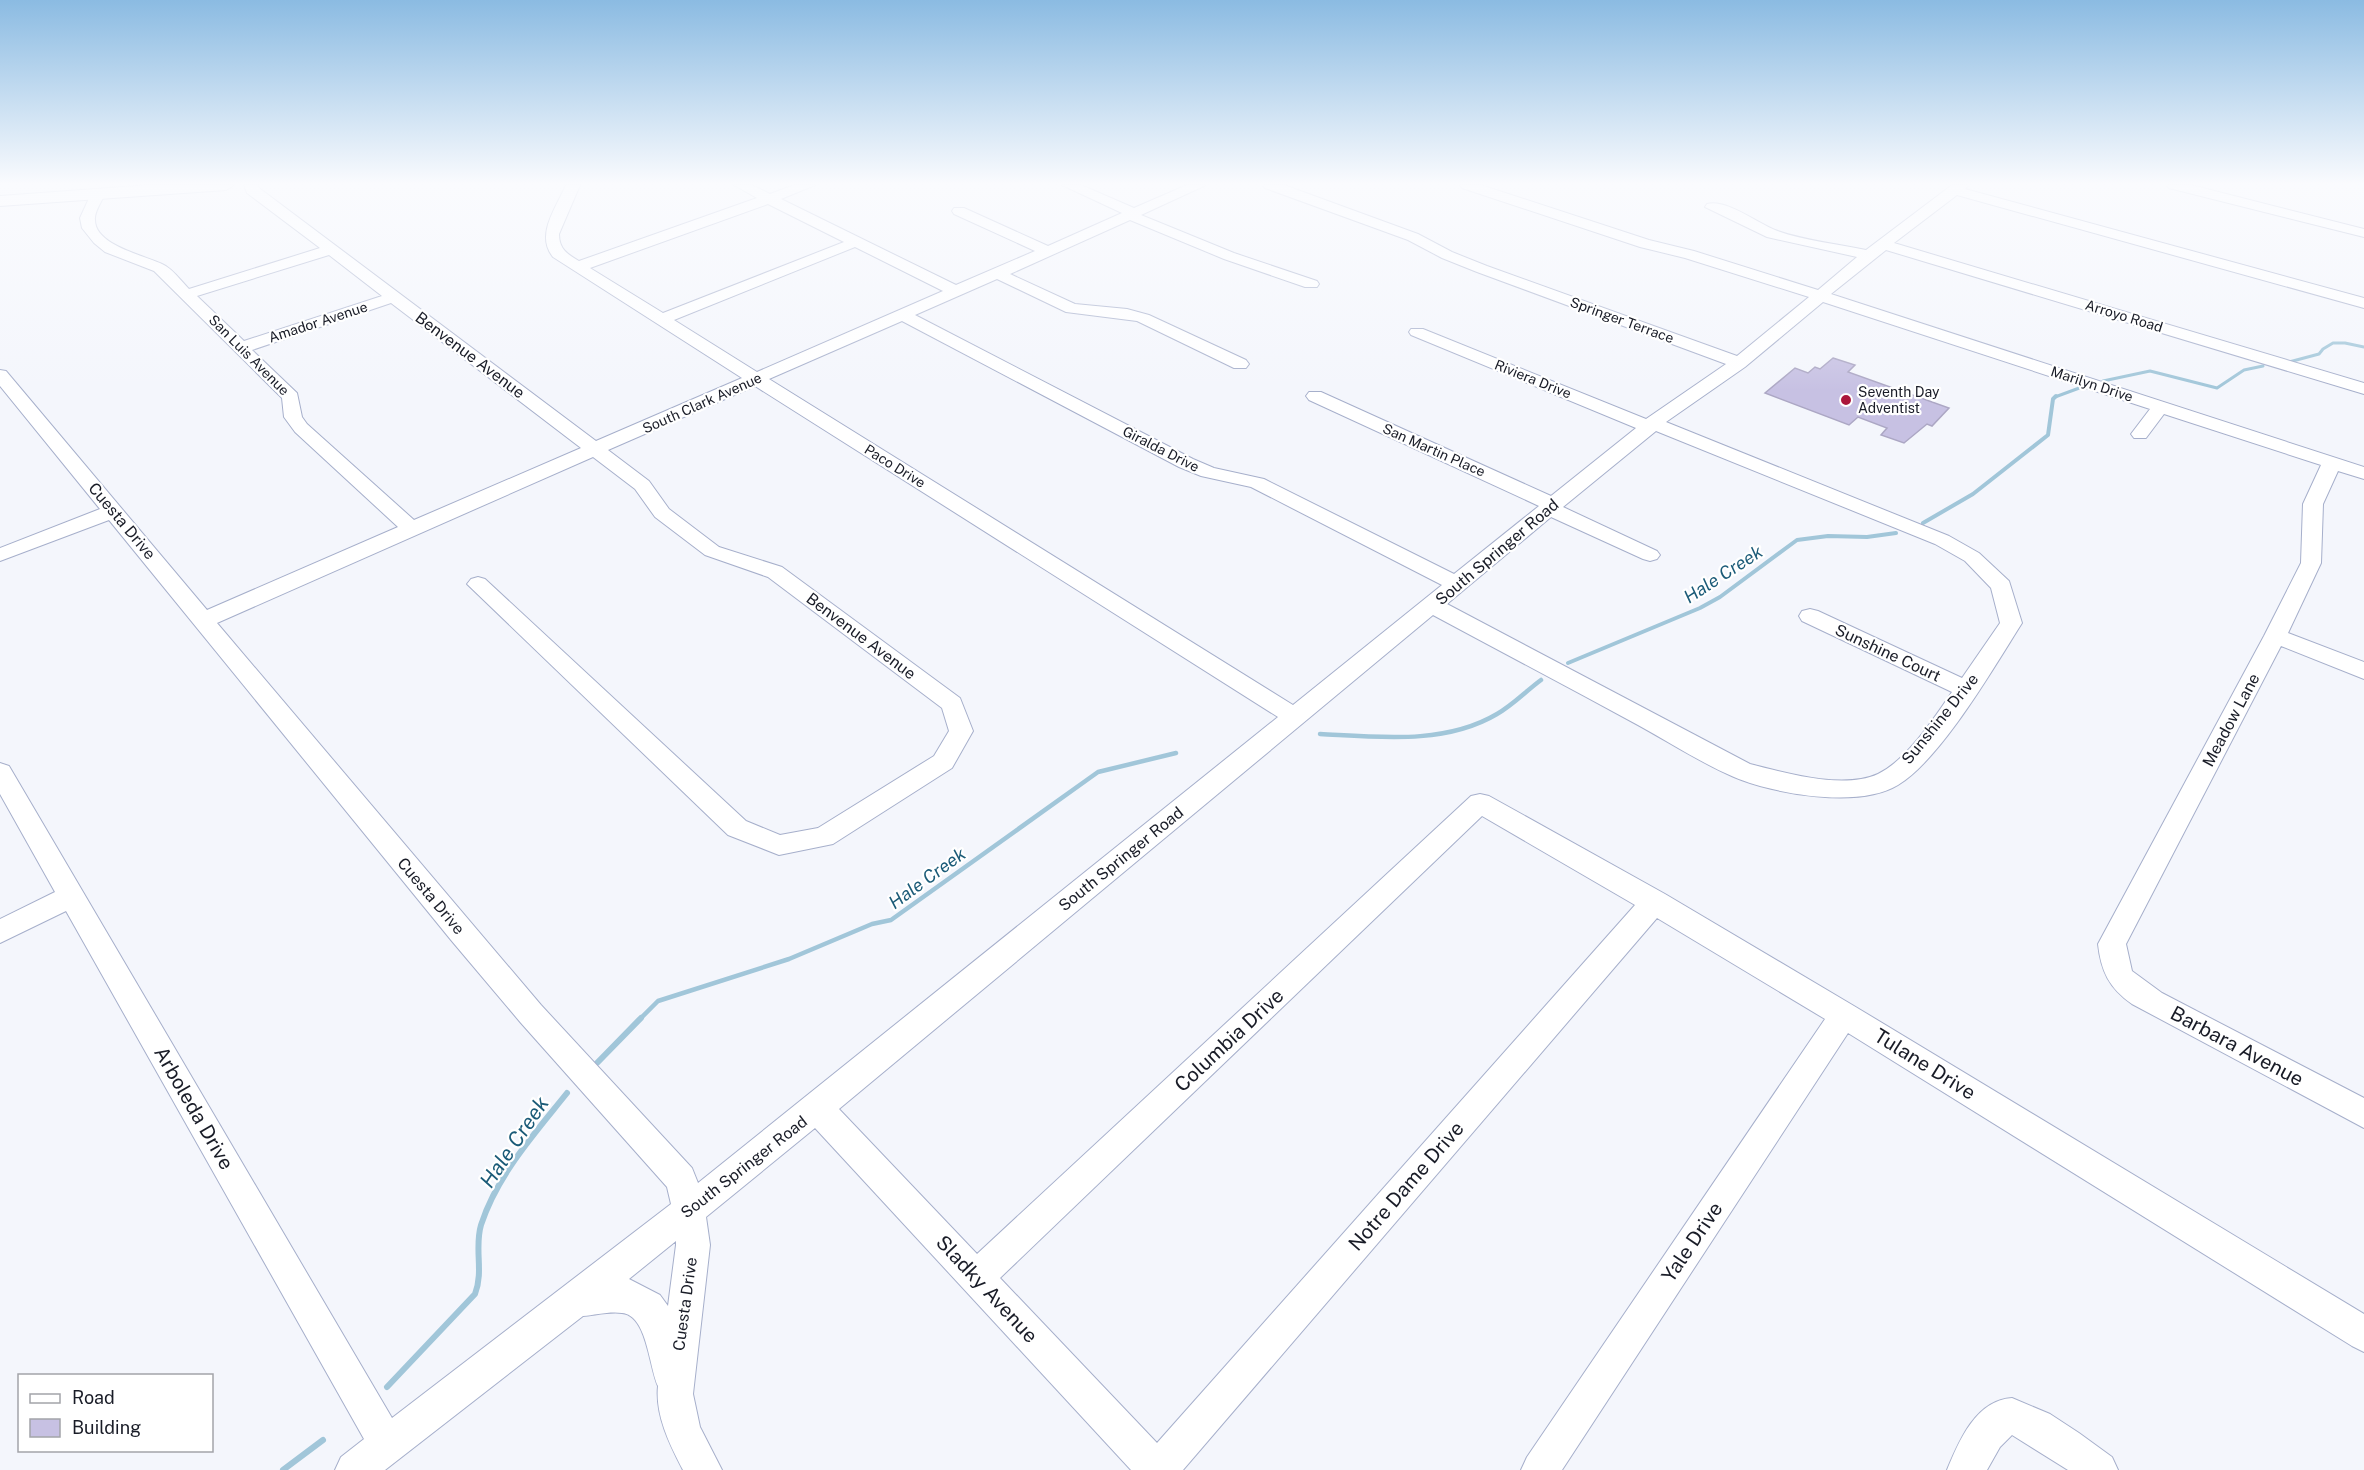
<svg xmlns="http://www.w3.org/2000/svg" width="2364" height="1470" viewBox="0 0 2364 1470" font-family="'Public Sans',sans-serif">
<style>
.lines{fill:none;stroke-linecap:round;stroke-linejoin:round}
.stream-far3{stroke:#a1c6d9;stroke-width:3}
.stream-far2{stroke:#a1c6d9;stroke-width:4}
.stream-far1{stroke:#a1c6d9;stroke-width:4.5}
.stream{stroke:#a1c6d9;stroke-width:6}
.building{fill:#c7c1e3;stroke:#aca7c4;stroke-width:1.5}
.minor-casing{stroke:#a6afcb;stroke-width:2}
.major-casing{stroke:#a6afcb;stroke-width:2}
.minor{fill:#fff;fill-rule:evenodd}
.major{fill:#fff;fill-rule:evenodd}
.poi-dot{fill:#ab163b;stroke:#fff;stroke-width:2}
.labels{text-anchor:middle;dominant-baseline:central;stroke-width:4.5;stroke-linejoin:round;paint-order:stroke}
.far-street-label{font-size:14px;fill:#191c27;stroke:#fff}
.far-poi-label{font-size:14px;fill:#191c27;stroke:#fff;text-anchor:start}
.street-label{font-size:16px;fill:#191c27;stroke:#fff}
.water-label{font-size:18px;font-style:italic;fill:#1b5b78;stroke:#fff}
.near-street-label{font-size:20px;fill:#191c27;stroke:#fff}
.near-water-label{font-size:21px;font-style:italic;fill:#1b5b78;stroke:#fff}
</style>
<rect width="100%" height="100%" fill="#f4f6fc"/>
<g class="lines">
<g class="stream-far3">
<path d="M2289,362L2319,354L2323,349L2333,343H2345L2364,347"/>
<path d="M2103,381L2150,371L2217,388L2244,370L2263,366"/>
<path d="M2055,397L2082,387"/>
</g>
<g class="stream-far2">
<path d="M1923,523L1973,494L2048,435L2053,399L2056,396"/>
<path d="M1568,663L1700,608L1720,597L1797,540L1828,536L1867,537L1896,533"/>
</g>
<g class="stream-far1">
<path d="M1320,734C1378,737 1445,745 1497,714C1513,705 1526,691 1541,680"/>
<path d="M639,1020L658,1001L789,959L872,924L891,920L1098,772L1176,753"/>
</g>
<g class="stream">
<path d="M597,1063L641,1018"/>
<path d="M387,1387L475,1294C484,1271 474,1248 481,1225C497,1175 535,1133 567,1093"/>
<path d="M283,1470L323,1440"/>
</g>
</g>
<path class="building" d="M1833,358L1855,365L1848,372L1949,408L1932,426L1927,424L1904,443L1881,435L1887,428L1858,417L1849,425L1765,393L1795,368L1808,373L1815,367L1820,369Z"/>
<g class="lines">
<g class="minor-casing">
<g id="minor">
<path d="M244,185H258L259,188L596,441L742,378L553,257C535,235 556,208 566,185H580L559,234C559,249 567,254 579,261L757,198L734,185H752L770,194L794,185H815L781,199L956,285L1035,251L954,214L952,211L954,208H964L1048,246L1122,213L1062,185H1081L1134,208L1187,185H1206L1141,215L1234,253L1317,281L1319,284L1317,287H1305L1224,259L1130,220L1010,274L1075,304L1127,309L1149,315L1246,360L1249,364L1246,368H1234L1137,321L1066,312L997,279L915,315L1193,459L1214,468L1264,479L1454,574L1539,506L1309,400L1306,396L1309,392H1321L1551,496L1636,428L1411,335L1409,332L1411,329H1423L1646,419L1726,364L1477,272L1442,258L1408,240L1265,188L1263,185H1284L1418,234L1452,252L1487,266L1737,356L1809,297L1685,258L1640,247L1462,188L1460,185H1481L1649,240L1694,251L1818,290L1857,257L1767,237L1705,207L1707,204C1727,199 1757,223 1775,230C1800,240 1839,244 1866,250L1952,185H1968L1965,189L2364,298V308L1957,195L1894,243L2364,383V394L1886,250L1831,294L2364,467V479L2338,471L2323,504L2321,563L2288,633L2364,662V679L2281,646L2126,944L2132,971L2162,993L2364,1098V1128L2132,1004C2109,988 2101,971 2098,944L2264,636L2301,563L2303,504L2321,465L2164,414L2146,438H2134L2131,434L2150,409L1823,302L1745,367L1666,422L1949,536L1979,553L2009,581L2022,623C1994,667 1941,759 1898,785C1859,809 1774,794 1734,777C1701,763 1669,742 1638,725C1570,688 1502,652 1433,615L839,1109L977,1254L1471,796L1480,794L1489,796L1665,894L1854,1006L2364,1314V1352L2352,1346L1848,1033L1562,1470H1521L1527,1457L1825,1019L1657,918L1183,1470H1131L815,1128L706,1217L710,1245L693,1394L700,1427L722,1470H683C670,1445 655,1415 658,1386C649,1366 647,1315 622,1313C610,1311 595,1315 583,1316L385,1470H335L341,1457L364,1439L66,911L0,943V919L55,892L0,794V763L9,766L392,1418L671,1204L667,1187L521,1023L451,940L109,520L0,561V548L100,509L0,386V370L6,371L207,610L398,527L295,432L284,417L282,398L154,271L105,252L94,243L82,228L80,218L91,194L93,191H103L105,194C102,201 94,212 95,220C95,245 143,255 162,264C172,268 181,281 189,289L320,248L247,193ZM768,204L844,242L663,313L590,268ZM855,247L943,291L757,372L674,320ZM329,255L382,296L244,341L197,296ZM391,303L581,448L414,520L307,424L302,417L297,393L252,350ZM902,321L1179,467L1201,476L1251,487L1442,585L1293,705L769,379ZM755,386L1278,717L698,1183L692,1168L541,1005L217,623L593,457L635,489L655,517L705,555L768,577L942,708L949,731L934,756L818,828L780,835L746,821L485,579L478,577L471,579L467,584L728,835L779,855L833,844L952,768L973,731L960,698L782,567L719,547L669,509L649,481L608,450ZM1656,431L1935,544L1965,561L1991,588L2000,623L1962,678L1818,611L1810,609L1802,611L1799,616L1802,621L1952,692C1934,718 1907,760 1878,774C1843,790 1786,773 1750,764L1447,604L1551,517L1643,559L1650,561L1657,559L1660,555L1657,551L1563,507ZM1482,816L1635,905L1157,1443L1000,1278ZM676,1241V1245L668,1306L660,1295L629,1279Z"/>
<path d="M2167,185H2191L2364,229V237L2169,188Z"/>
<path d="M2012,1398L2050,1414L2079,1433L2112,1457L2118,1470H2068L2012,1435L2000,1447L1987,1470H1947C1959,1441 1976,1400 2012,1398Z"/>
</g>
</g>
<g class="major-casing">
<path id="major" d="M150,185H234L226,190L0,206V196Z"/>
</g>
<use href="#minor" class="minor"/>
<use href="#major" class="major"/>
</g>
<linearGradient id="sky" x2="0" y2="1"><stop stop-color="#8bbbe2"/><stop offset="0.47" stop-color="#fafbfe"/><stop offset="1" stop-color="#fafbfe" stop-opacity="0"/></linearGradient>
<rect width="2364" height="391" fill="url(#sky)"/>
<circle class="poi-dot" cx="1846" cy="400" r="6"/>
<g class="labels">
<g class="far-street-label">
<text transform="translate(2124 316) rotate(17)">Arroyo Road</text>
<text transform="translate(1622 320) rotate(20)">Springer Terrace</text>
<text transform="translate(318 322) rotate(-18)">Amador Avenue</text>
<text transform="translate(249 355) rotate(45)">San Luis Avenue</text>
<text transform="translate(1533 379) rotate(22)">Riviera Drive</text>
<text transform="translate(2092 384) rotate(18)">Marilyn Drive</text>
<text transform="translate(702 403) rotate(-24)">South Clark Avenue</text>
<text transform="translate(1161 449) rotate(27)">Giralda Drive</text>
<text transform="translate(1434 450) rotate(24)">San Martin Place</text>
<text transform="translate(895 466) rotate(32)">Paco Drive</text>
</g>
<g class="far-poi-label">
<text x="1858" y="392">Seventh Day<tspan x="1858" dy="16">Adventist</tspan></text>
</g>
<g class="street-label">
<text transform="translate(470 355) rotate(37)">Benvenue Avenue</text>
<text transform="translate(122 521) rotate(50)">Cuesta Drive</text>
<text transform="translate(1497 552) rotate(-40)">South Springer Road</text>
<text transform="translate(861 636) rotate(37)">Benvenue Avenue</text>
<text transform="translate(1888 653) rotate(25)">Sunshine Court</text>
<text transform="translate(1940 719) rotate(-51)">Sunshine Drive</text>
<text transform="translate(2231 720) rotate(-62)">Meadow Lane</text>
<text transform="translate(1121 859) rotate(-39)">South Springer Road</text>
<text transform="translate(431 896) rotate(50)">Cuesta Drive</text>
<text transform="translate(744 1167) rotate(-38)">South Springer Road</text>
<text transform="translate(685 1304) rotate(-82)">Cuesta Drive</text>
</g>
<g class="water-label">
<text transform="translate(1723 574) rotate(-33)">Hale Creek</text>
<text transform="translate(927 878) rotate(-36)">Hale Creek</text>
</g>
<g class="near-street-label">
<text transform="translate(1229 1040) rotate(-43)">Columbia Drive</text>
<text transform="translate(2237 1046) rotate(28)">Barbara Avenue</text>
<text transform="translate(1925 1064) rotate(32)">Tulane Drive</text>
<text transform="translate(194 1108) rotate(60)">Arboleda Drive</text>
<text transform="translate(1406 1186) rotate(-49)">Notre Dame Drive</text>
<text transform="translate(1692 1242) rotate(-56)">Yale Drive</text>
<text transform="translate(987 1289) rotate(47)">Sladky Avenue</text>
</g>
<g class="near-water-label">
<text transform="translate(514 1142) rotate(-56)">Hale Creek</text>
</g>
</g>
<rect x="18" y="1374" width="195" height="78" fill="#ffffff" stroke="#a3a4a9" stroke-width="1.5"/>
<rect x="30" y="1394" width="30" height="9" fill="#ffffff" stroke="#a3a4a9" stroke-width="1.5"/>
<text x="72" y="1404" font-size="18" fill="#191c27">Road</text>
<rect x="30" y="1419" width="30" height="18" fill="#c7c1e3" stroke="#a3a4a9" stroke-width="1.5"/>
<text x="72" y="1434" font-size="18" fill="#191c27">Building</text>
</svg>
